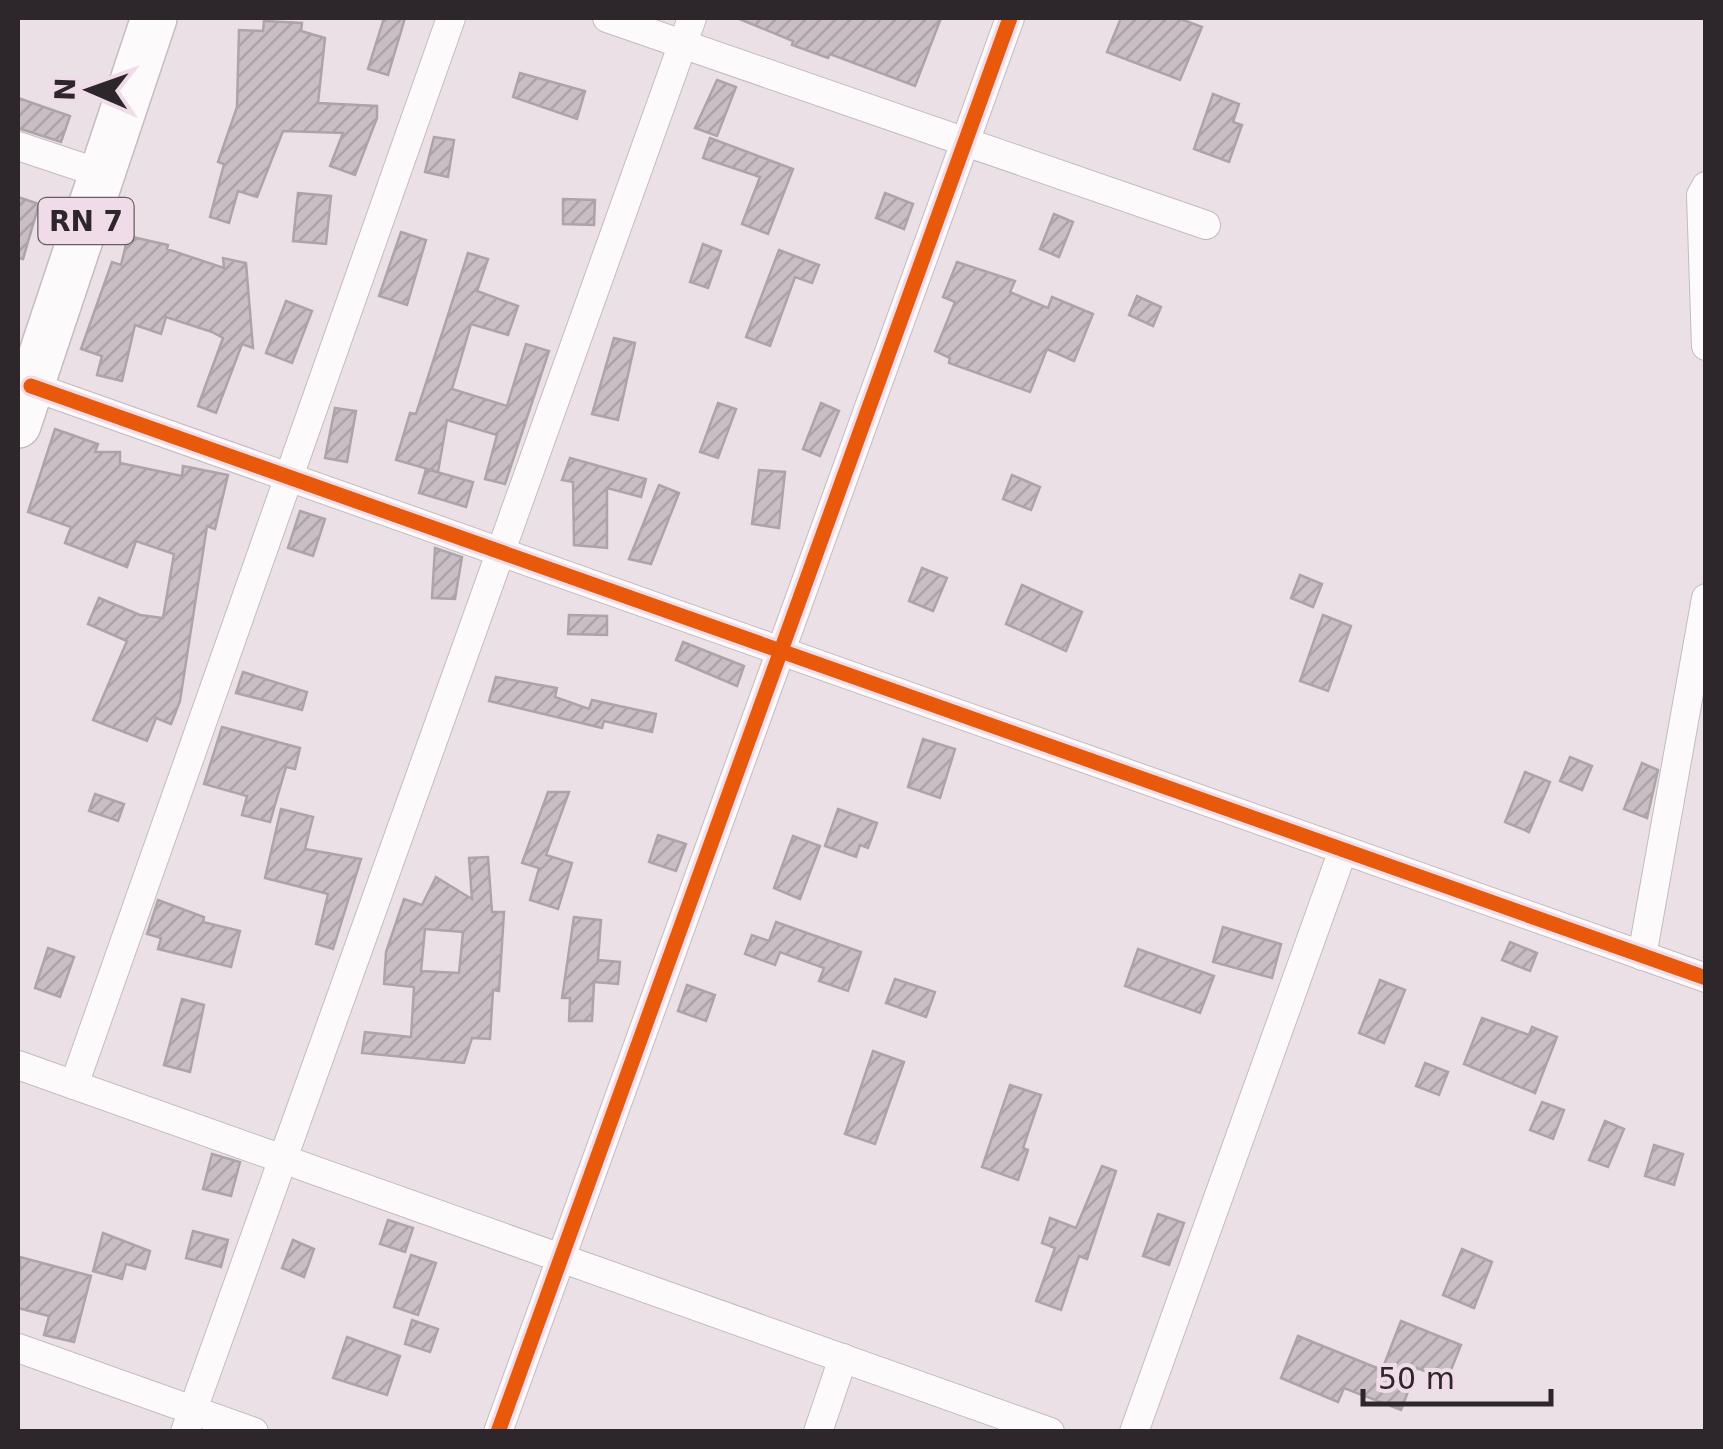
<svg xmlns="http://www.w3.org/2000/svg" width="1723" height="1449" viewBox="0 0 1723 1449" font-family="'DejaVu Sans',sans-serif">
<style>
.building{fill:url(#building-hatch);stroke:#ada4a9;stroke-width:2.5;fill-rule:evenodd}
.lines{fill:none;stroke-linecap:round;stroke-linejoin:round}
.street-casing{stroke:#c3bbc0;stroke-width:30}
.primary-casing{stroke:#c3bbc0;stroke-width:48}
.street{stroke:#fcfafb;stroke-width:28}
.primary{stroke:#fcfafb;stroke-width:45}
.cycleway-casing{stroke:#f0dce8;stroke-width:21}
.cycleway{stroke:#e8590c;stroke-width:15}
.labels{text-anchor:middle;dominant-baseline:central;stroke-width:8;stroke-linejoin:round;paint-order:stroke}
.shield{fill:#f0dce8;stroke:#685d63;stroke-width:2.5}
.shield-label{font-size:28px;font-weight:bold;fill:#2d262a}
</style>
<defs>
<pattern id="building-hatch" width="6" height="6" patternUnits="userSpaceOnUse" patternTransform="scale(2.5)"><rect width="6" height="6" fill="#c8bec4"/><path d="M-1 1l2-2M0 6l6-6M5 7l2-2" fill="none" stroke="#aca3a9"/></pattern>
</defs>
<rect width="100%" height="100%" fill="#ece0e7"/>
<g class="building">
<path d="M384,18H405L388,75L368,69Z"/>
<path d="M737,18H941L915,86L830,54L828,58L792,45L793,41Z"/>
<path d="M1121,18H1178L1202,27L1180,80L1107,52Z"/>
<path d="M264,21L302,23L301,31L325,38L318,103L377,106V118L355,175L330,166L343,133L283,131L257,197L238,191L229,223L210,217L224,164L218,162L237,107L239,30L263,31Z"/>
<path d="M520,73L585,91L577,119L513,97Z"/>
<path d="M717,80L736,87L717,136L695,128Z"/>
<path d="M1213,94L1239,104L1233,122L1242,125L1229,162L1194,149Z"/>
<path d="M18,98L70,116L61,142L18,128Z"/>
<path d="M434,137L454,140L448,177L425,172Z"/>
<path d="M710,138L793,169L768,234L742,224L760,177L703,158Z"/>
<path d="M298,193L331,196L326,244L293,241Z"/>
<path d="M885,193L913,204L904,229L876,218Z"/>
<path d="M18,197L39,204L23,259L18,258Z"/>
<path d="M563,199L595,200L594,225L563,224Z"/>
<path d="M1054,214L1073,222L1059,257L1040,249Z"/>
<path d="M401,232L426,240L407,305L379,296Z"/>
<path d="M128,236L168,245L167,249L224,268L223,258L246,263L253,348L242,344L216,413L198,406L223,338L212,332L166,317L161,334L135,325L122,381L97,375L102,356L81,349L112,262L121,265Z"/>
<path d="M703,244L721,251L708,288L690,282Z"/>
<path d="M779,250L819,265L812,283L795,277L770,346L746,337Z"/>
<path d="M468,253L488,259L477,291L518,306L508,335L471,324L452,389L507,406L526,344L549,351L505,484L485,479L497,435L447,420L438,472L396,460L410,413L416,414Z"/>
<path d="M957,262L1015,281L1010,292L1048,308L1052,297L1093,314L1074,361L1047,349L1030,392L949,363L950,358L935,351L955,302L943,297Z"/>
<path d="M1137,296L1161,307L1153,326L1129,315Z"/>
<path d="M286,301L312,311L292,363L266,353Z"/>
<path d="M614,338L635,343L618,420L592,414Z"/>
<path d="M718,403L736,409L718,458L700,452Z"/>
<path d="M821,403L839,411L820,456L803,449Z"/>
<path d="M335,408L356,411L347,462L325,458Z"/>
<path d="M55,429L98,444L95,452H120V463L182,476L183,466L228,475L215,529L207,526L180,701L171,724L156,718L147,741L93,720L127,641L88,624L99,598L140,615L163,618L174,554L136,541L127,567L65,543L71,527L28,512Z"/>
<path d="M570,458L646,479L641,497L607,488V548L574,545L573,482L562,480Z"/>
<path d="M426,469L473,482L466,507L419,493Z"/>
<path d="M759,470L785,472L779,528L752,524Z"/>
<path d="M1012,475L1040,487L1031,510L1003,499Z"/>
<path d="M659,485L679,493L651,564L629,559Z"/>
<path d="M300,511L325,519L313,556L288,548Z"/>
<path d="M435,548L462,557L455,599L432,598Z"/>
<path d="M922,568L947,578L933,611L909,601Z"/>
<path d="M1300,575L1322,584L1313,607L1291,598Z"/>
<path d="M1022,585L1082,612L1066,651L1006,624Z"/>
<path d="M569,615L607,616V635L568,634Z"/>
<path d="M1323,615L1351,626L1328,691L1300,681Z"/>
<path d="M683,642L744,666L737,686L676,660Z"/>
<path d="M243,672L307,692L302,710L236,693Z"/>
<path d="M496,677L557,688L555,697L589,709L592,700L656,714L652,732L604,721L602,728L489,701Z"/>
<path d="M222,727L300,748L295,769L286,767L270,822L242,815L247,796L204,784Z"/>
<path d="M923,739L955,749L940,798L908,787Z"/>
<path d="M1570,757L1592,766L1582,790L1560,781Z"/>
<path d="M1642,763L1658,770L1647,818L1624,809Z"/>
<path d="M1525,772L1550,782L1529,832L1505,822Z"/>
<path d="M548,792H569L546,855L572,863L558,909L530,900L539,868L522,863Z"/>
<path d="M95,794L124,804L118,821L89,811Z"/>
<path d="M281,809L313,817L305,849L361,859L333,949L316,944L328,894L265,878Z"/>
<path d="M838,809L877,823L868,848L860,845L856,857L825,846Z"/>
<path d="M658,835L686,844L676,871L649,862Z"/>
<path d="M793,836L820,846L800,899L774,888Z"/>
<path d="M488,857L492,912H504L499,991L493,990L490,1039L472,1038L464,1063L362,1053L365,1032L411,1037L414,987L384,984L386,952L404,899L422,905L436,877L472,899L469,858ZM425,929L463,932L459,973L421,971Z"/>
<path d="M158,900L204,917L203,922L240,931L231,967L158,949L161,938L147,934Z"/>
<path d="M574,917L601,920L598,960L620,962L618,984L594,982L592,1021H569L570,998H562Z"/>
<path d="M776,922L861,952L848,991L819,981L824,968L780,952L775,965L745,954L752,935L769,941Z"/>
<path d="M1223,927L1281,944L1272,978L1213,962Z"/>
<path d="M1510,942L1537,953L1530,971L1502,960Z"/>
<path d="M48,948L74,957L60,997L35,988Z"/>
<path d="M1138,949L1214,976L1200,1013L1125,986Z"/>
<path d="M895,979L935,992L926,1017L886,1003Z"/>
<path d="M1380,980L1405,990L1384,1043L1359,1033Z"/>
<path d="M687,985L715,995L706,1021L678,1011Z"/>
<path d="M182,999L204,1005L190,1072L164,1065Z"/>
<path d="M1482,1018L1529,1035L1532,1027L1557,1037L1535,1093L1464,1064Z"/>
<path d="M873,1051L904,1062L875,1144L845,1134Z"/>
<path d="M1425,1063L1448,1072L1439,1095L1416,1086Z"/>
<path d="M1010,1085L1041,1095L1023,1148L1028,1150L1018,1180L982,1167Z"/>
<path d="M1542,1102L1564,1110L1553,1139L1530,1130Z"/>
<path d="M1605,1121L1624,1129L1608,1167L1589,1160Z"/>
<path d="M1654,1145L1683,1154L1674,1185L1645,1176Z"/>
<path d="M212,1154L240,1162L231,1196L203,1189Z"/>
<path d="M1102,1166L1116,1171L1087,1259L1079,1256L1061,1310L1036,1301L1055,1248L1042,1243L1050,1218L1076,1228Z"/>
<path d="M1158,1214L1184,1223L1169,1265L1143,1256Z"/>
<path d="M388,1220L413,1228L405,1252L380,1244Z"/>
<path d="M193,1231L228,1240L221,1267L186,1258Z"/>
<path d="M103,1233L150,1251L145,1269L126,1264L122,1279L93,1271Z"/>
<path d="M293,1240L314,1249L304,1277L282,1268Z"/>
<path d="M1462,1249L1492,1262L1474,1308L1443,1295Z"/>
<path d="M411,1255L436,1263L418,1315L394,1307Z"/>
<path d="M20,1257L91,1276L74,1342L44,1335L49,1316L18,1308Z"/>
<path d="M412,1320L438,1329L430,1352L405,1344Z"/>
<path d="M1401,1321L1461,1345L1447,1380L1417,1368L1401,1410L1344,1388L1338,1402L1281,1378L1298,1336L1382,1370Z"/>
<path d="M347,1337L400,1356L387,1395L333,1378Z"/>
</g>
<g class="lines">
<g class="street-casing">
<g id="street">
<path d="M607,18L1206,225"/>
<path d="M18,146L102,174"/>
<path d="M1706,186L1701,195L1706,346"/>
<path d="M31,386L1706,978"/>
<path d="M1642,956L1706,598"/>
<path d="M18,1065L1050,1432"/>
<path d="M74,1085L451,18"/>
<path d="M18,1348L254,1432"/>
<path d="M185,1432L692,18"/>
<path d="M498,1432L1010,18"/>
<path d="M818,1432L843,1358"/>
<path d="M1134,1432L1343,850"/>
</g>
</g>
<g class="primary-casing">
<path id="primary" d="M18,425L154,18"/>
</g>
<use href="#street" class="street"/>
<use href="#primary" class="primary"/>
<g class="cycleway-casing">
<g id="cycleway">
<path d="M31,386L1706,978"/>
<path d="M498,1432L1010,18"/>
</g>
</g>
<use href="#cycleway" class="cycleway"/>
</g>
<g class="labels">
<rect class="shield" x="38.5" y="198" width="95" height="46" rx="8"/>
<g class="shield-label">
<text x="86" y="221">RN 7</text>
</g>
</g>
<rect width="1723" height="1449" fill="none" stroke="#2d262a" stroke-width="40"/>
<g transform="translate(90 90) rotate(272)" stroke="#f0dce8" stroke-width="8" paint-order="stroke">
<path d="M0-8L18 38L0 25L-18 38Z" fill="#2d262a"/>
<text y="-15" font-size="28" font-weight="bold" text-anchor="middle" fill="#2d262a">N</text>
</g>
<path d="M1363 1389v15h188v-15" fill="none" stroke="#2d262a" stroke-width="5"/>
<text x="1378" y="1389" font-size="30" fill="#2d262a" stroke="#f0dce8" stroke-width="8" paint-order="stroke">50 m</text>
</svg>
